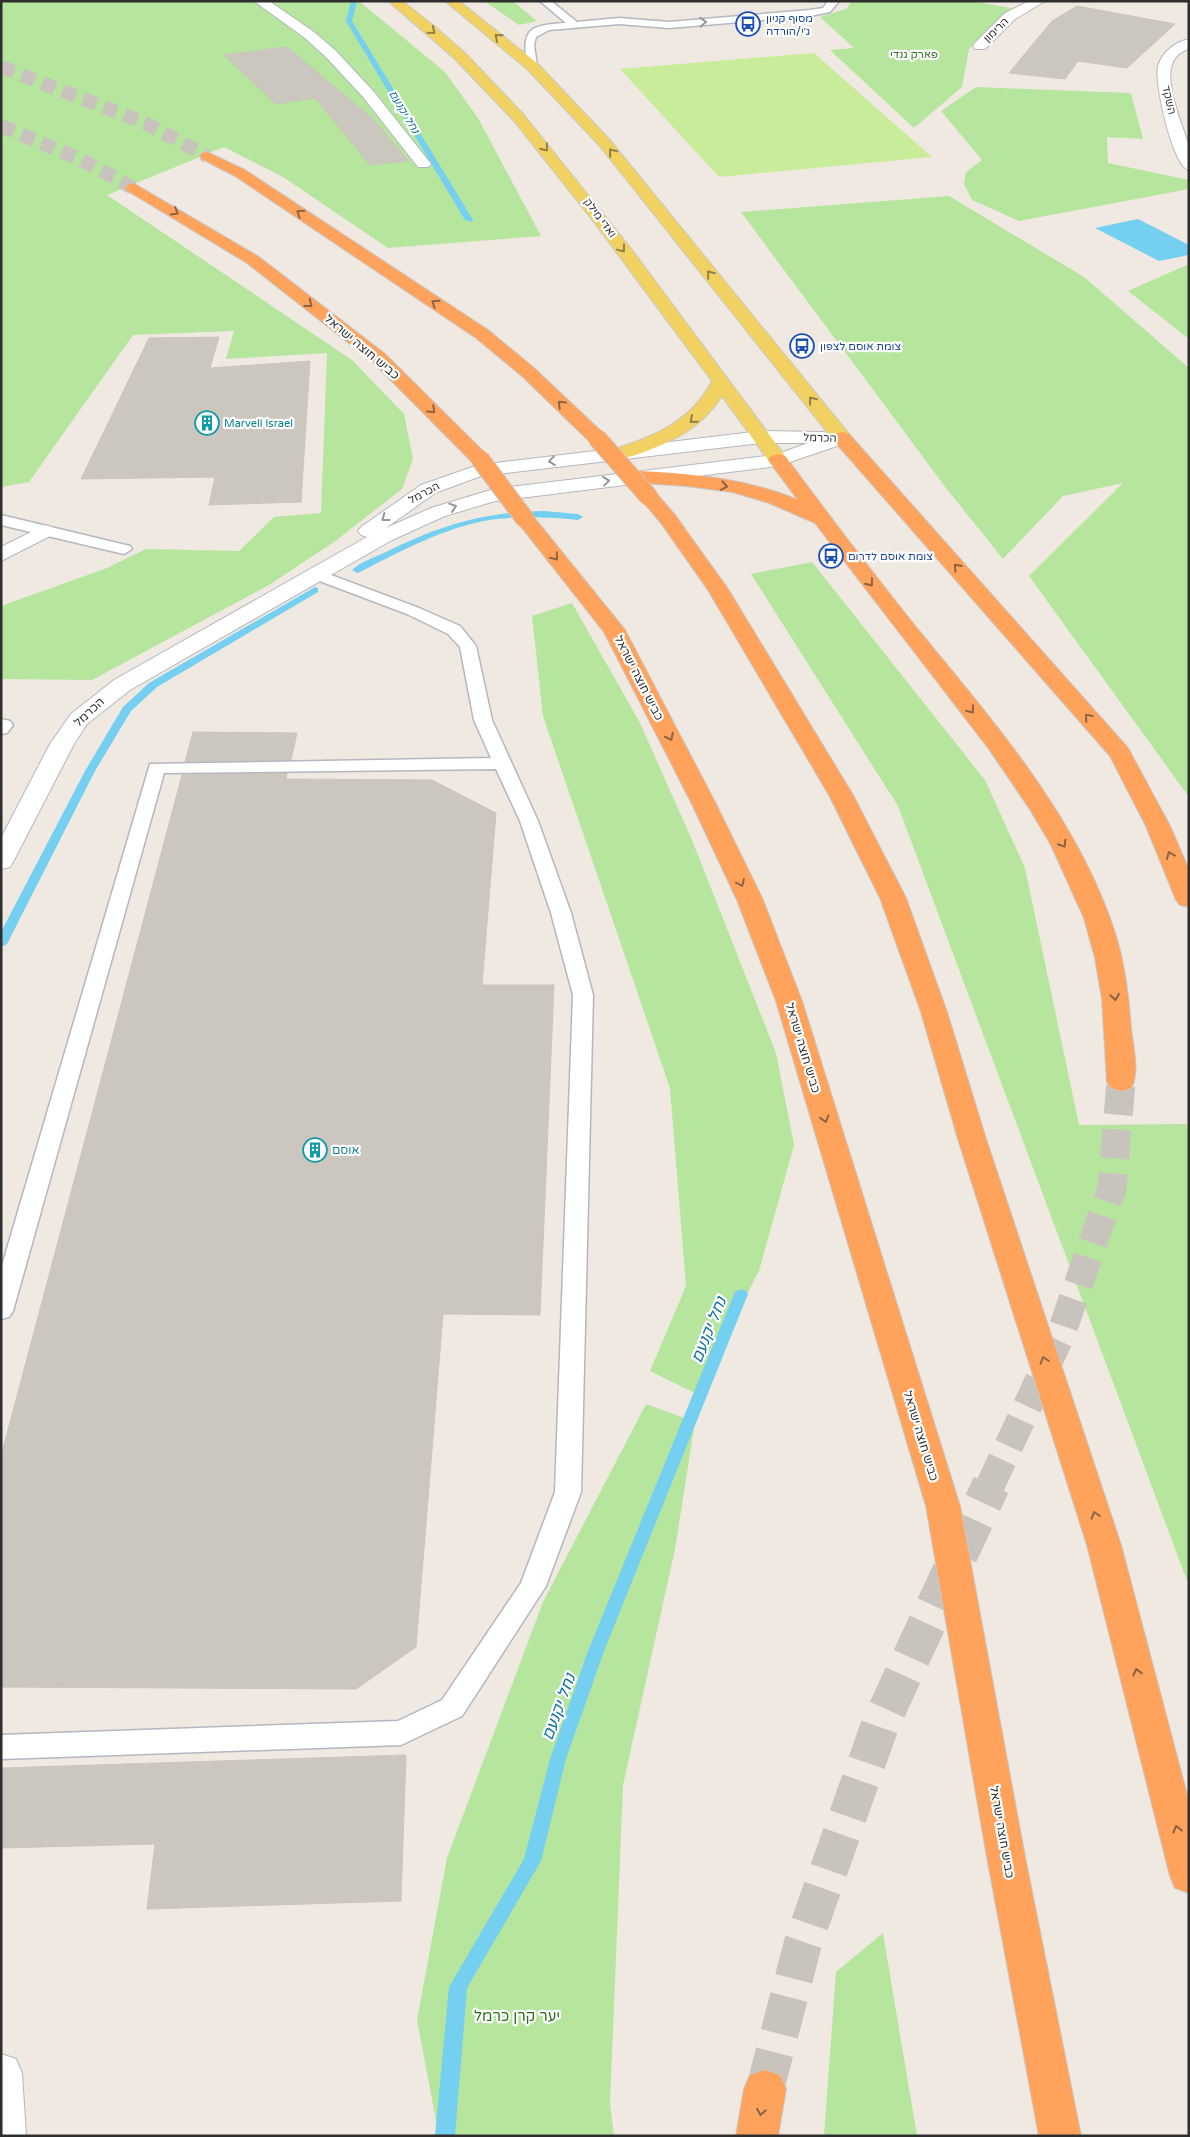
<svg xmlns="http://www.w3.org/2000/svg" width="1190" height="2137" viewBox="0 0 1190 2137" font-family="'Varela Round',Heebo,sans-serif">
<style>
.green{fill:#b6e59e}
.pitch{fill:#c9ec9a}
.water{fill:#75cff0}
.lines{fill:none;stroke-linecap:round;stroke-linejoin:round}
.stream{fill:#75cff0;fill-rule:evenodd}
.building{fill:#cbc7bf;stroke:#cbc5ba}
.motorway-tunnel-far2{stroke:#c8c4bd;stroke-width:14;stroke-dasharray:14 8;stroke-linecap:butt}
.motorway-tunnel-far1{stroke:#c8c4bd;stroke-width:29;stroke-dasharray:29 15;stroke-linecap:butt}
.motorway-tunnel{stroke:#c8c4bd;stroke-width:38;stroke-dasharray:38 19;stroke-linecap:butt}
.service-casing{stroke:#b4b7c1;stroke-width:3}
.minor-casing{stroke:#b4b7c1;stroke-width:2}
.primary-casing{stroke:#c9c9c9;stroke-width:2}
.motorway-casing{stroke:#c9c9c9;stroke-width:2}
.service{fill:#fff;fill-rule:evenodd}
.minor{fill:#fff;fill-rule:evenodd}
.primary{fill:#f2d163;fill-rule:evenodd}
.motorway{fill:#ffa35c;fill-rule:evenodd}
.motorway-bridge-casing{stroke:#c9c9c9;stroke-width:20;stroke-linecap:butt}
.motorway-bridge{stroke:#ffa35c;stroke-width:18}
.oneway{stroke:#969696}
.oneway2{stroke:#908048}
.oneway3{stroke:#8c6343}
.labels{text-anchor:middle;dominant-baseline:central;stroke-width:4.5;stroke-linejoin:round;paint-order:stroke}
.far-transit-label{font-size:11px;fill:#164399;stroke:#fff;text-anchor:start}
.far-street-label{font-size:11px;fill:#2e2e2e;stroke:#fff}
.far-park-label{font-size:11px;fill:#2c6e1b;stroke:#fff}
.far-water-label{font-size:11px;font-style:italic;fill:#0d6fa3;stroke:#fff}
.far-culture-label{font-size:11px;fill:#0d838f;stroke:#fff;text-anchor:start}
.street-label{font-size:12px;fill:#2e2e2e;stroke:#fff}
.culture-label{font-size:12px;fill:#0d838f;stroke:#fff;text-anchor:start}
.near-park-label{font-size:15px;fill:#2c6e1b;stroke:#fff}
.near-water-label{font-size:16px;font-style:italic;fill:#0d6fa3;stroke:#fff}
</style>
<rect width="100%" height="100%" fill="#efe9e1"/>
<g class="green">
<path d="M1,1H359L445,72L478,118L541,236L388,248L283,177L224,147L107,195L352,360L404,414L413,459L402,489L334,542L269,585L92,680L1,679V606L107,568L146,549L239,551L274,517L321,513L327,353L226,359L234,331L133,335L29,482L1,487Z"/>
<path d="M484,1H513L537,21L519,25Z"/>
<path d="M852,1H972L1011,8L969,49L962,87L914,128L830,50L854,48L820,17L846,9Z"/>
<path d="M976,87L1131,93L1143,139L1107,137L1108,163L1189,180V189L1019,221L972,200L964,184L966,172L982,160L941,111Z"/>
<path d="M949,196L1084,277L1189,368V797L1029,576L1123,483L1063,496L1003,559L946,488L741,212Z"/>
<path d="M1189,264V339L1128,291Z"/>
<path d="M812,562L985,780L1025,868L1079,1125L1187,1124L1189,1135V1586L898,806L751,574Z"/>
<path d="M572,603L639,721L692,840L776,1053L794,1145L759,1271L695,1393L650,1371L686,1286L670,1088L543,716L532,616Z"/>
<path d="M646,1404L695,1422L675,1549L623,1785L610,2103L614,2136H439L417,2020L447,1858L543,1602Z"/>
<path d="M883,1933L917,2136H824L836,1972Z"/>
</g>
<path class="pitch" d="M814,53L932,157L719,177L620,69Z"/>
<path class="water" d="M1138,219L1189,245V255L1159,261L1095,228Z"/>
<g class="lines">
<g class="stream">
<path d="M351,1H357L352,21L473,220L472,222L465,220L346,21Z"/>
<path d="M545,511L578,514L583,517L578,520C548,517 519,516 489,520C443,528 401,551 360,572L357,573L352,570C360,562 375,557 386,552C441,525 483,512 545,511Z"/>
<path d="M315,587L318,588V592L157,687L131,711L95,771L7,944L1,947V932L85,771L123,707L149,683Z"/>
<path d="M741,1289L746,1291L748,1294L604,1651L566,1759L541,1861L467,1988L455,2136H435L449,1987L524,1859L550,1759L588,1651L734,1294L736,1291Z"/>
</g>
</g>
<g class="building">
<path d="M1077,6L1175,24L1127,68L1078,61L1065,79L1009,73L1052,21Z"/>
<path d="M287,47L373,119L409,161L370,165L315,98L276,104L224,55Z"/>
<path d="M219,337L210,368L310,361L301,502L209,505L215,477L81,479L149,338Z"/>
<path d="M193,732L297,733L291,760L185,762Z"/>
<path d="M287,773L286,779L432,780L496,813L482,985H554L540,1315L443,1314L416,1647L356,1689L1,1687V1456L182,775Z"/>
<path d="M406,1755L401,1901L147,1909L155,1844L1,1848V1768Z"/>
</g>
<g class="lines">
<g class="motorway-tunnel-far2">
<path d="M1,67L145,123L207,156"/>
<path d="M1,126L82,160L133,188"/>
</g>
<path class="motorway-tunnel-far1" d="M990,1486L1061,1334L1112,1188L1121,1082"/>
<path class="motorway-tunnel" d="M765,2089L803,1943L880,1725L991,1485"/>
<g class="service-casing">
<g id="service">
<path d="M540,1H551L577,22L619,18L669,22L810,10L823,8L828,1H839L830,12L810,16L669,28L619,24L549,30L536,37L534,45L537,66L532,69L527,66C522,29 528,25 566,23Z"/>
<path d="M1,515L130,546L132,549L124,554L1,525Z"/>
<path d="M315,569L419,608L460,626L476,646L492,720L538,821L571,913L593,995L581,1492L546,1586L462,1716L401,1745L1,1759V1735L398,1721L442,1700L521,1583L555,1492L573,995L551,913L520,821L496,769L164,773L13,1311L9,1317L1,1319V1269L150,764L491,758L474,720L460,647L448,634L407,614L309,577L307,574Z"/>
<path d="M1,719L10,721L13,725L7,733L1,734Z"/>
</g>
</g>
<g class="minor-casing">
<g id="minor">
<path d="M254,1H269L314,32L336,51L374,92L431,164L428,167H418L364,98L326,57L305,38Z"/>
<path d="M1029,1H1045L1015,19L985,49H975L973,46L975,43L1005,13Z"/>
<path d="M1189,39V48C1185,51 1179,53 1176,57C1160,76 1182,123 1188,143C1190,151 1189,162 1189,170C1173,167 1154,83 1158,66C1162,52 1175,42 1189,39Z"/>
<path d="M761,431L823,432C832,435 839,432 849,434L851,438L849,442L778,466L495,501L445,516L392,540L130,690L87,724L74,744L13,862L10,867L1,869V838L50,744L71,714L114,680L367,537L361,535L358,531L361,527L421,485L478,465ZM761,443H808L775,455L494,489L431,508L386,528L435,493L481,476Z"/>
<path d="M45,525L52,527L55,531L52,535L1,561V547Z"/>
<path d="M1,2054L16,2059L22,2073L26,2136H1Z"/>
</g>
</g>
<g class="primary-casing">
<g id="primary">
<path d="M388,1H402L433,25L465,53L524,115L632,250L788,460L785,464H771L722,396C703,426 675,441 641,453C631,456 622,461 611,458L608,454L611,450C653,437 691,422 712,381L594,222L514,121L455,59Z"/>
<path d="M445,1H459L537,63L609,139L849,434L851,438L849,442H835L599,145L527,69Z"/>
</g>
</g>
<g class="motorway-casing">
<g id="motorway">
<path d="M207,152L245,170L488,330L534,368L604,434L606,438L604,442H590L522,376L476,338L235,176L202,159L200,156L202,153Z"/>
<path d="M133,183L259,257L385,354L487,455L490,459L487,463H473L373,362L247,263L128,191L125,188L128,185Z"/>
<path d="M842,432L849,434L1128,748L1170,826L1189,870V907L1180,905L1176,900L1146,826L1110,756L835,442L833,438L835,434Z"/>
<path d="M778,454L785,456C828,514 871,571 916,627C992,720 1079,818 1116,936C1125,966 1129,998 1131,1029C1133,1045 1140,1074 1131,1088L1121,1091L1111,1088L1107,1082L1102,999L1095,958L1084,918L1051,845L1031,811L989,749L815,523L769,503L732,492L686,486L641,483L634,481L631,477L634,473L641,471C695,474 748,479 798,500L768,460L771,456Z"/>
<path d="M649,491L656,493L675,515L728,589L853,795L906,898L947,1012L986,1139L1121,1545L1189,1802V1893L1175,1888L1170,1876L1087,1545L958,1139L921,1012L880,898L829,795L708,590L661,523L639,497L642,493Z"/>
<path d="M525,513L532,515L625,630L716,804L763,900L802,1001L960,1506L1025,1857L1081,2136H1039L987,1857L926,1506L776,1001L737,900L692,804L604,632L515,519L518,515Z"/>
<path d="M765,2070L780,2075L786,2089L778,2136H736L744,2089L750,2075Z"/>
</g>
</g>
<use href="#service" class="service"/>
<use href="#minor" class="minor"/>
<use href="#primary" class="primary"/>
<use href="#motorway" class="motorway"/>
<g class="motorway-bridge-casing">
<g id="motorway-bridge">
<path d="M597,438L649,497"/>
<path d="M480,459L525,519"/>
</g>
</g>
<use href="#motorway-bridge" class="motorway-bridge"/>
</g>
<defs><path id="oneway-chevron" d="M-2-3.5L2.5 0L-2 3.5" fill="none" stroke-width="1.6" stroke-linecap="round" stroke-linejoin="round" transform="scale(1.25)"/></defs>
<g class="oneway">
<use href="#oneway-chevron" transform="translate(703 22) rotate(-5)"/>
<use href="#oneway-chevron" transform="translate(552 461) rotate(173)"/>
<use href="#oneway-chevron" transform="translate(606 481) rotate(-7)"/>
<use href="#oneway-chevron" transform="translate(453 507) rotate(-19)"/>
<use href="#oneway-chevron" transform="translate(385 518) rotate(143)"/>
</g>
<g class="oneway2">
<use href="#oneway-chevron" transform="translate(432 31) rotate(39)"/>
<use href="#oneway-chevron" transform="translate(498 37) rotate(-140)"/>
<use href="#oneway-chevron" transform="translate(545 148) rotate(51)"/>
<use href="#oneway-chevron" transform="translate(612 152) rotate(-129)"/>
<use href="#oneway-chevron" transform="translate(622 249) rotate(53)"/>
<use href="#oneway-chevron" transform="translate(710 274) rotate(-129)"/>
<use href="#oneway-chevron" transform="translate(812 400) rotate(-129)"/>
<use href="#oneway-chevron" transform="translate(693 420) rotate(139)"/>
</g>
<g class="oneway3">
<use href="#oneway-chevron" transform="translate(175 212) rotate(31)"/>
<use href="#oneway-chevron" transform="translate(300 213) rotate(-146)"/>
<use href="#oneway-chevron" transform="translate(435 303) rotate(-146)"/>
<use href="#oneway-chevron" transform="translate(309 304) rotate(38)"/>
<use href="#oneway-chevron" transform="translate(561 404) rotate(-136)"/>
<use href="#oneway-chevron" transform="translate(432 410) rotate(44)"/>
<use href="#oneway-chevron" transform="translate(724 486) rotate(11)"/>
<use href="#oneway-chevron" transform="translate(555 557) rotate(51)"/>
<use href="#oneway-chevron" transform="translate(957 567) rotate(-132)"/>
<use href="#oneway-chevron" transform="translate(870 583) rotate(52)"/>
<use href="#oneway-chevron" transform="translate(971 710) rotate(52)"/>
<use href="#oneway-chevron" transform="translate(1088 717) rotate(-131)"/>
<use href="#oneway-chevron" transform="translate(670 737) rotate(63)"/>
<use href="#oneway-chevron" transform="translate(1063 844) rotate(58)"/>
<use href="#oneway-chevron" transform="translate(1170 855) rotate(-113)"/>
<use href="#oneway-chevron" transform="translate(741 883) rotate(65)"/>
<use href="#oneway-chevron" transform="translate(1115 997) rotate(81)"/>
<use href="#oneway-chevron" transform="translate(825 1119) rotate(73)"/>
<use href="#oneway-chevron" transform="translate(1044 1360) rotate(-108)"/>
<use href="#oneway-chevron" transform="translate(1095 1515) rotate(-108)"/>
<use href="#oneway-chevron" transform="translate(1137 1672) rotate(-104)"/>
<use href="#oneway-chevron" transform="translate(1177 1829) rotate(-104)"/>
<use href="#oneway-chevron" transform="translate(761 2112) rotate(100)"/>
</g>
<defs>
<g id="bus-ring" transform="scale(1.25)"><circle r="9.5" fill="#fff" stroke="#1a4fb4" stroke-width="1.5"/><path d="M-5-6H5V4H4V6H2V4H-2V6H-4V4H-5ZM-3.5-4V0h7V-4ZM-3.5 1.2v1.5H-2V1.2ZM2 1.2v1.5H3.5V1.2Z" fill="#1a4fb4"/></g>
<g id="building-ring" transform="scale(1.25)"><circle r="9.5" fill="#fff" stroke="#0f9aa8" stroke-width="1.5"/><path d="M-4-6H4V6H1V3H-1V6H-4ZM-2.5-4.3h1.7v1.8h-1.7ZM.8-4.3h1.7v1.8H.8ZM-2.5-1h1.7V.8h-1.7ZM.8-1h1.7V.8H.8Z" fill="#0f9aa8"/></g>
</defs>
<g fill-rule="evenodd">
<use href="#bus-ring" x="748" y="24"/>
<use href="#bus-ring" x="802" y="346"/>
<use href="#building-ring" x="207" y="423"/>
<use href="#bus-ring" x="831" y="556"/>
<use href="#building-ring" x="315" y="1150"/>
</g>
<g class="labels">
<g class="far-transit-label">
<text x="766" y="18">מסוף קניון<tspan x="766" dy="13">ג׳י/הורדה</tspan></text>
<text x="820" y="346">צומת אוסם לצפון</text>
<text x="848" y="556">צומת אוסם לדרום</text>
</g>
<g class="far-street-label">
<text transform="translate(996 30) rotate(-44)">הרימון</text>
<text transform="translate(1169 100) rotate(77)">השקד</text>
<text transform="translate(600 218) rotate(53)">ואדי מילק</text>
<text transform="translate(820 438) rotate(2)">הכרמל</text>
<text transform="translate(424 493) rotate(-28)">הכרמל</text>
</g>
<g class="far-park-label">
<text x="914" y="54">פארק גנדי</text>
</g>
<g class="far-water-label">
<text transform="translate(404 112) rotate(59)">נחל יקנעם</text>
</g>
<g class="far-culture-label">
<text x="224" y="423">Marvell Israel</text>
</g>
<g class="street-label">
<text transform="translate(362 347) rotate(40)">כביש חוצה ישראל</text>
<text transform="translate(639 678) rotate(63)">כביש חוצה ישראל</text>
<text transform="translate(89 712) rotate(-43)">הכרמל</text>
<text transform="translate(803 1048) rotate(73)">כביש חוצה ישראל</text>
<text transform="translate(921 1436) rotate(73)">כביש חוצה ישראל</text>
<text transform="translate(1002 1832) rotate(80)">כביש חוצה ישראל</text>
</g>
<g class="culture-label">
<text x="332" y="1150">אוסם</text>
</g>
<g class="near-park-label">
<text x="517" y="2016">יער קרן כרמל</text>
</g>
<g class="near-water-label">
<text transform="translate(709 1330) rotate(-68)">נחל יקנעם</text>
<text transform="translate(559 1707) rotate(-70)">נחל יקנעם</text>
</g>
</g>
<rect width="1190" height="2137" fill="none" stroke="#2e2e2e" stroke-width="5"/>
</svg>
